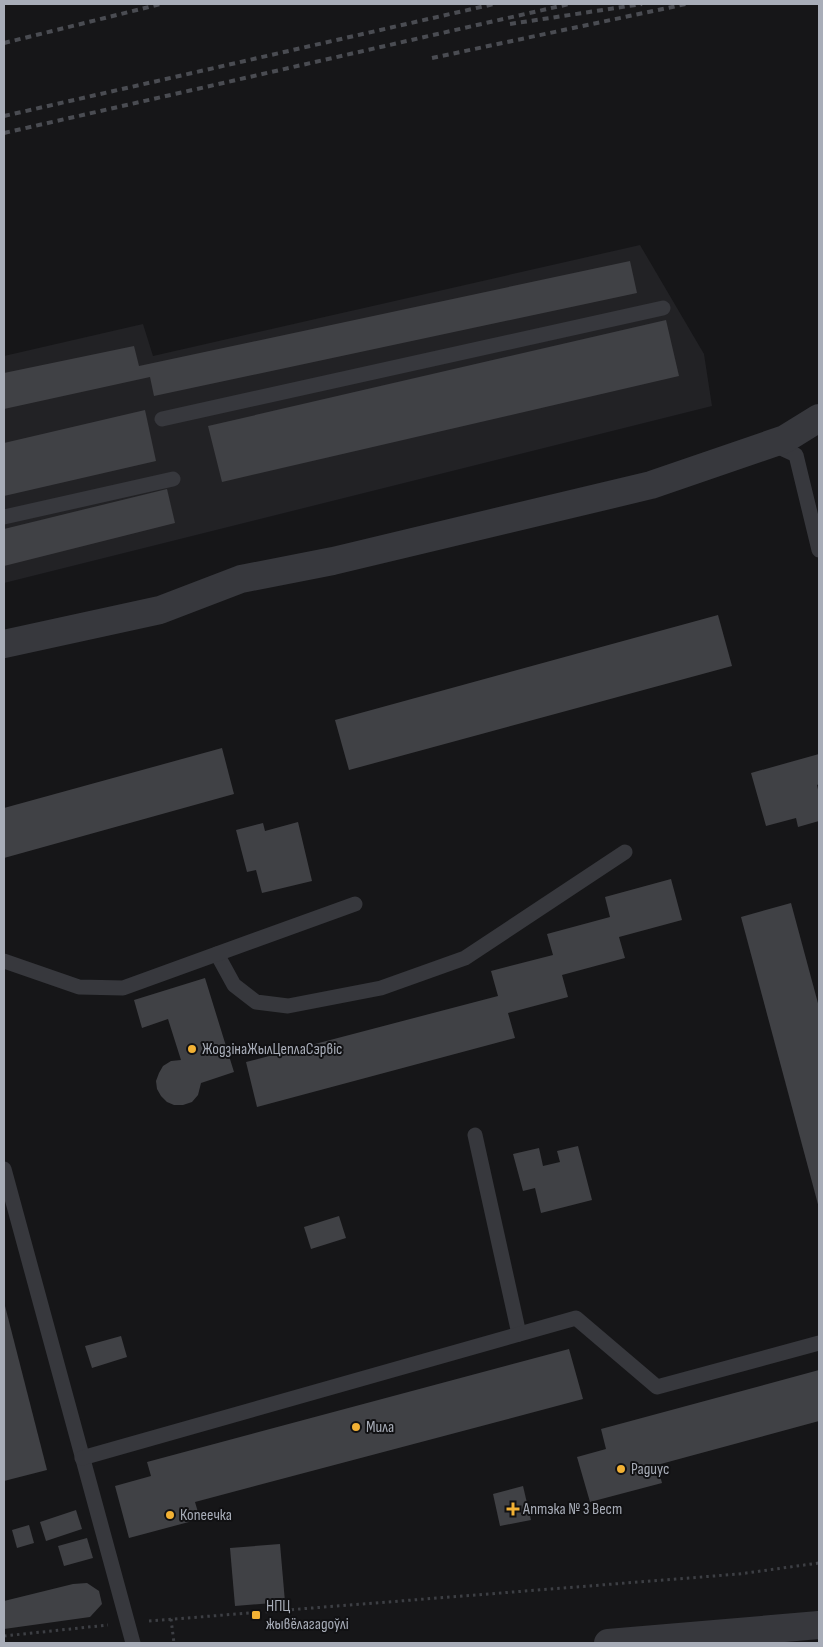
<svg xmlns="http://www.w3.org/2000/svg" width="823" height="1647" viewBox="0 0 823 1647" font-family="'Sofia Sans Condensed',sans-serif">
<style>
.built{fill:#222225}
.building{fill:#404145}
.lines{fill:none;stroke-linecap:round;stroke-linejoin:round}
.path{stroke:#3d3f44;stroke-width:3;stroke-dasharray:2.5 4;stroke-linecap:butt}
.lane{stroke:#37383d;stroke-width:15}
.street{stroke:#37383d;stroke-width:28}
.rail{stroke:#4a4c52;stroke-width:4;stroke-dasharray:6 5;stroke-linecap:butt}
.poi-dot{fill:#f2b134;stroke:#111113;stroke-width:2}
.labels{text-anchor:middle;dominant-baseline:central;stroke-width:4;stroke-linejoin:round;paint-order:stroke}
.poi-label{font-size:16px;fill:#a8adb8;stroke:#111113;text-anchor:start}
</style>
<rect width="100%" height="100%" fill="#161618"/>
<path class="built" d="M640,245L704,354L712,406L4,583V356L143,324L153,356Z"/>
<g class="building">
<path d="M630,261L637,293L154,396L150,377L4,409V373L134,346L139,366Z"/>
<path d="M666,320L679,376L222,482L208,426Z"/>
<path d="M145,410L156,461L4,496V443Z"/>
<path d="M167,489L175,523L4,566V529Z"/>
<path d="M718,615L732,666L349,770L335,720Z"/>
<path d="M222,748L234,794L4,858V808Z"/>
<path d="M819,754V784L817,785L819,794V821L798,827L796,818L766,826L751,773Z"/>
<path d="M298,822L312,881L262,893L256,870L247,872L236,830L263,823L265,831Z"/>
<path d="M671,879L682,920L619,937L625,958L562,975L568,997L508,1013L515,1038L257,1107L246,1062L498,996L491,971L553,955L547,934L610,917L605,897Z"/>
<path d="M791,903L819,1007V1208L741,917Z"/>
<path d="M205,978L234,1072L201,1083L198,1095L192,1102L183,1105H174L167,1102L161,1096L157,1089L156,1081L159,1073L163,1066L171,1061L181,1060L168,1019L142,1028L134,1000Z"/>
<path d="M578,1146L592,1200L541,1213L535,1188L523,1191L513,1154L539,1148L543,1166L560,1162L557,1151Z"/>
<path d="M339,1216L346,1238L311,1249L304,1227Z"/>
<path d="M4,1302L47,1470L4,1481Z"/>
<path d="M121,1336L127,1357L92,1368L85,1346Z"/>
<path d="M569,1349L583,1399L195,1502L200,1519L129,1538L115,1486L151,1476L147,1462Z"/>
<path d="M819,1370V1421L657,1465L662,1483L590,1502L577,1457L606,1449L601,1429Z"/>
<path d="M523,1486L531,1520L500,1526L493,1494Z"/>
<path d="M76,1510L82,1529L46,1541L40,1522Z"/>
<path d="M29,1525L34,1543L17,1548L12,1530Z"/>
<path d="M87,1538L93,1558L64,1566L58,1546Z"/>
<path d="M280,1544L285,1602L235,1606L230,1548Z"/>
<path d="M87,1583L99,1591L102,1604L90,1617L4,1629V1601L73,1584Z"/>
</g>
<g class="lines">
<g class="path">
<path d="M171,1619L174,1643"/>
<path d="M149,1621L739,1574L819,1563"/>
<path d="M4,1636L108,1625"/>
</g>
<g class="lane">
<path d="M162,419L663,308"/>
<path d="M772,444L796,455L819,550"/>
<path d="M4,517L173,479"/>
<path d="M217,954L234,985L256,1002L288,1006L381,988L465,958L625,852"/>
<path d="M4,961L79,987L123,988L355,904"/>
<path d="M475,1135L519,1334"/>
<path d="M4,1169L133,1643"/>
<path d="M82,1458L576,1318L657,1387L819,1343"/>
</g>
<g class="street">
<path d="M4,644L160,610L241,579L333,561L651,485L785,439L819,418"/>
<path d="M608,1643L819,1625"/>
</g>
<g class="rail">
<path d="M510,24L642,4"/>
<path d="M4,43L161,4"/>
<path d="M432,58L686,4"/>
<path d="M4,116L494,4"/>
<path d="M4,133L569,4"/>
</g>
</g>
<g class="poi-dot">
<circle cx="192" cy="1049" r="5"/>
<circle cx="356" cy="1427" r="5"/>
<circle cx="621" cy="1469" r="5"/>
<path d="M510.5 1501.5h5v5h5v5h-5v5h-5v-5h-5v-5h5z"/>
<circle cx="170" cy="1515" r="5"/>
<rect x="251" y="1610" width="10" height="10" rx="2.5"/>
</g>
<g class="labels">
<g class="poi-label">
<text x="202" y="1049">ЖодзінаЖылЦеплаСэрвіс</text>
<text x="366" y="1427">Мила</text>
<text x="631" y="1469">Радиус</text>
<text x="523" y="1509">Аптэка № 3 Вест</text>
<text x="180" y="1515">Копеечка</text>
<text x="266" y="1606">НПЦ<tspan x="266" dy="18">жывёлагадоўлі</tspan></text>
</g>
</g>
<rect width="823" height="1647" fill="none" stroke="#a8adb8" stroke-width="10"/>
</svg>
